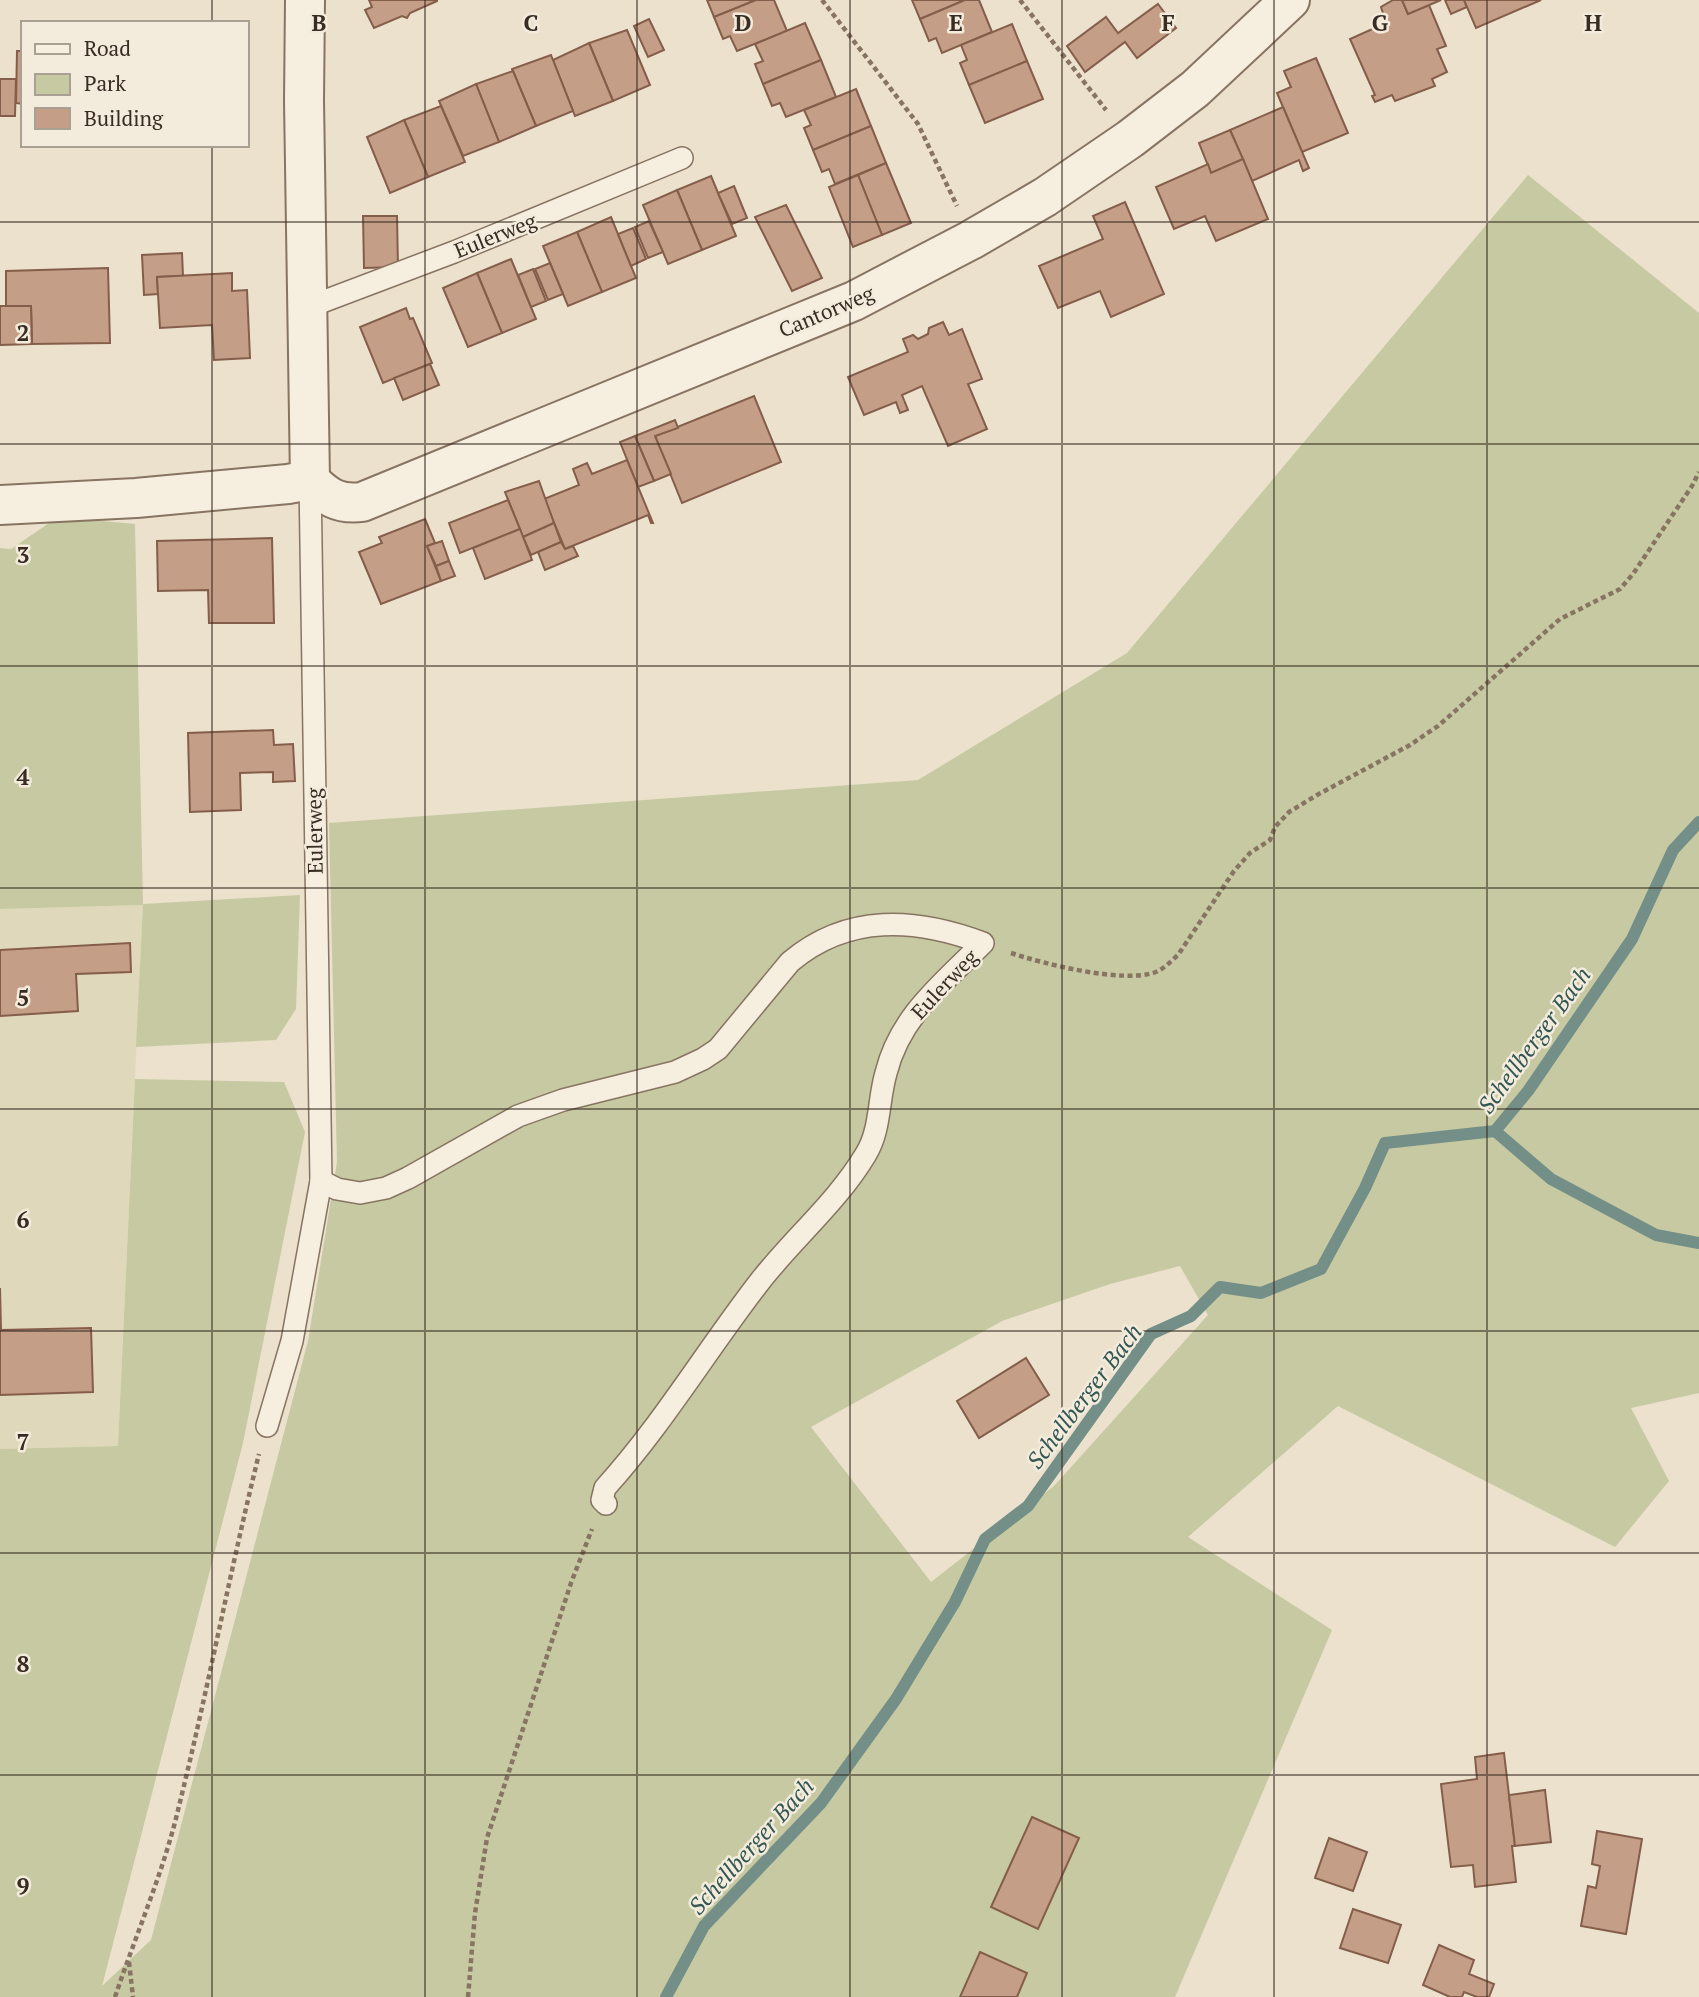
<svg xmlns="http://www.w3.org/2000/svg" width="1699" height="1997" viewBox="0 0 1699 1997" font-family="'PT Serif',serif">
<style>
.farmland{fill:#e0d8bb}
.green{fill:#c6c9a1;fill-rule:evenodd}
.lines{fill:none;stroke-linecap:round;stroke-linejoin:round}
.stream{stroke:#738f87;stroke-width:12}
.building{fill:#c59e87;stroke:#845e4a;stroke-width:2}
.lane-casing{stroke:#877462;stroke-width:24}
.street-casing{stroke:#877462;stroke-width:42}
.path{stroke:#877462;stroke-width:4.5;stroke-dasharray:5 3.5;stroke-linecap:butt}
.lane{stroke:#f6eedf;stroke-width:21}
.street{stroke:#f6eedf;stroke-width:38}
.grid{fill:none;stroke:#392d23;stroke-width:2;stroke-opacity:0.55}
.labels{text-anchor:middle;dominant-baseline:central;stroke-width:5;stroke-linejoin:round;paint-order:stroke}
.street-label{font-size:21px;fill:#392d23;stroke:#f3ebdc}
.water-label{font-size:23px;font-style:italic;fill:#345754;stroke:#f3ebdc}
.grid-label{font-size:23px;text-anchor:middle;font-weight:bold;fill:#392d23;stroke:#f3ebdc;stroke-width:5;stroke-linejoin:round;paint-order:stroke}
</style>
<rect width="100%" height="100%" fill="#ebe1cd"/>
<path class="farmland" d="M143,905L118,1446L0,1449V909Z"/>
<g class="green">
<path d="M1528,175L1699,313V1393L1631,1408L1669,1481L1615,1547L1338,1406L1188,1537L1332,1630L1175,1997H0V1449L118,1446L135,1079L284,1082L305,1132L243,1443L102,1986L151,1940L308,1341L337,1162L329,823L918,780L1127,653ZM1180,1266L1208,1315L1054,1486L931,1582L811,1427L1002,1321L1110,1284Z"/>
<path d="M58,517L135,524L143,904L300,895L296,1009L276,1040L136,1047L143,905L0,909V548L11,549Z"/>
</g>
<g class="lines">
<g class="stream">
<path d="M1495,1131L1551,1179L1656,1235L1699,1243"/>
<path d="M666,1997L704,1926L821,1803L896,1699L955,1602L985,1539L1028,1506L1151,1334L1191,1316L1220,1287L1261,1293L1321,1269L1365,1188L1385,1143L1495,1131L1528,1091L1632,939L1673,850L1699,822"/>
</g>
</g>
<g class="building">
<path d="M369,0H437V1L410,13L407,18L402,16L374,28L365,10L372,7Z"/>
<path d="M707,0H756L714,17Z"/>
<path d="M756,0H774L787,31L737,51L730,36L723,39L714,17Z"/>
<path d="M912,0H965L920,19Z"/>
<path d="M965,0H979L992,32L942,53L936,38L929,41L920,19Z"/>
<path d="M1393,0H1402L1408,14L1429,5L1446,46L1437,49L1447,72L1432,79L1435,86L1395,101L1392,95L1375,102L1372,96L1375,95L1350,39L1386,23L1381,7Z"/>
<path d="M1402,0H1441L1408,14Z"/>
<path d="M1445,0H1464L1467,7L1451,14Z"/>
<path d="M1464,0H1541L1476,28Z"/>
<path d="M1158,4L1176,28L1137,58L1125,42L1085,72L1067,46L1106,17L1118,33Z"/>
<path d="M649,19L664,50L648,57L634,26Z"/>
<path d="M805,23L821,60L763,84L755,64L763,61L755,44Z"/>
<path d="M1012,24L1027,61L969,85L960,63L967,60L961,45Z"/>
<path d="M627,30L650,85L613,101L589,43Z"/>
<path d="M589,43L613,101L575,116L553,60Z"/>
<path d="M17,51H23V104L16,103Z"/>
<path d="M551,55L573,111L536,126L512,69Z"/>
<path d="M1316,58L1348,133L1302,152L1277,93L1291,87L1284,71Z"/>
<path d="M821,60L836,97L786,117L780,103L772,106L763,84Z"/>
<path d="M1027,61L1043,99L985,123L969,85Z"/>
<path d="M513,71L536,126L499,142L476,84Z"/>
<path d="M0,79H16L15,116H0Z"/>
<path d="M476,84L499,142L463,156L439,101Z"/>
<path d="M856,89L871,126L813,150L804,128L811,125L804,110Z"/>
<path d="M441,106L465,162L428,177L404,120Z"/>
<path d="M1283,107L1309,168L1303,171L1299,160L1252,181L1230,130Z"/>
<path d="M404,120L428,177L390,193L367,137Z"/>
<path d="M871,126L886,163L835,184L829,169L822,172L813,150Z"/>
<path d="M1230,130L1243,159L1211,173L1199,143Z"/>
<path d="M1243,159L1268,219L1216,241L1205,216L1174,229L1156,187L1208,164L1211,173Z"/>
<path d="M886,163L911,223L882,235L858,175Z"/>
<path d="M858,175L882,235L853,247L829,187Z"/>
<path d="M711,176L736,236L702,250L677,190Z"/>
<path d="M734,186L747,218L732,224L718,193Z"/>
<path d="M677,190L702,250L668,264L643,205Z"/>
<path d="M1125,202L1164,294L1111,317L1100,291L1058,308L1039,266L1103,239L1093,216Z"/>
<path d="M786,205L822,278L792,291L755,217Z"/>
<path d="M363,216H397L398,267L364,268Z"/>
<path d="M611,217L636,278L602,292L577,232Z"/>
<path d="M649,221L663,252L648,258L635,227Z"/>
<path d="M633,228L646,259L631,266L618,234Z"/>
<path d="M577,232L602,292L568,306L543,246Z"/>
<path d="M182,253L183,276L157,277L158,294L144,295L142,255Z"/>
<path d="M511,259L536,319L502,333L477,273Z"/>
<path d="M550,263L563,294L548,300L535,269Z"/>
<path d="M108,268L110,343L32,344L31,306H6V271Z"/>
<path d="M533,269L546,301L531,307L518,275Z"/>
<path d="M232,273V291L247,290L250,358L214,360L212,325L160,328L157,277Z"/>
<path d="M477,273L502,333L468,347L443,288Z"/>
<path d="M0,306H31L32,344L0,345Z"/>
<path d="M406,308L410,319L413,318L432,363L383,383L360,327Z"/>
<path d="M943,322L949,335L962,329L982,379L968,384L987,429L948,446L922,386L902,395L908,410L900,413L896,402L864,415L848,377L908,352L903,339L913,335L918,339L928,334L929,328Z"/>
<path d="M430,364L439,385L403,400L394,378Z"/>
<path d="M754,396L781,462L682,503L655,436Z"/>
<path d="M675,420L678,428L655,436L671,474L654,481L635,436Z"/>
<path d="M635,436L654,481L638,487L620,442Z"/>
<path d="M627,460L653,523H651L648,515L565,549L544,499L579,485L573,469L587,463L592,474Z"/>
<path d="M539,481L554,523L523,537L505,492Z"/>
<path d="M508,500L520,529L460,553L449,523Z"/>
<path d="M425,519L435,543L427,546L441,581L381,604L359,552L382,543L379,537Z"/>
<path d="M554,523L561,542L531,555L523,537Z"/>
<path d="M520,529L532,560L485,579L473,548Z"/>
<path d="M272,538L274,623H209L208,590L158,591L157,541Z"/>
<path d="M442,541L449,561L436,566L427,546Z"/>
<path d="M561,542L565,549L573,546L578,556L545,570L538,552Z"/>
<path d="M449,561L455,576L441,581L436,566Z"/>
<path d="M273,730L274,745L293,744L295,781L273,782V772L240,773L241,810L190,812L188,733Z"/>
<path d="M130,943L131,972L76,974L78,1011L0,1016V950Z"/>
<path d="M0,1288L1,1330L91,1328L93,1392L0,1395Z"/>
<path d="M1026,1358L1049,1395L979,1438L957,1401Z"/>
<path d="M1504,1753L1515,1846H1512L1516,1882L1475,1887L1473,1865L1451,1867L1441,1784L1477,1779L1475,1757Z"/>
<path d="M1545,1790L1551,1842L1515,1846L1509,1795Z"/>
<path d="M1032,1817L1079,1838L1038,1929L991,1907Z"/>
<path d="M1597,1831L1642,1839L1626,1934L1581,1926L1588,1886L1596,1888L1600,1866L1592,1864Z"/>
<path d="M1329,1838L1367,1852L1353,1891L1315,1878Z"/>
<path d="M1353,1909L1401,1925L1388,1963L1340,1948Z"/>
<path d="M1439,1945L1474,1960L1469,1974L1494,1984L1489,1997H1477L1464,1992L1462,1997H1450L1423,1985Z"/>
<path d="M980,1952L1027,1973L1017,1997H960Z"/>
</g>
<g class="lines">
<g class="lane-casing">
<g id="lane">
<path d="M306,308L454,252L682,158"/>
<path d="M321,1181L337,1189L360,1193L386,1188L408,1178L518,1116L563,1100L675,1072L703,1059L718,1049L790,962C848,913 916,918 983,943C943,983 900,1016 886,1073C878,1100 881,1129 866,1154C838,1201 794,1238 761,1280C708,1348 663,1424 605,1488L602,1500L606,1504"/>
<path d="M267,1426L292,1341L321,1181L310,480"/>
</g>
</g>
<g class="street-casing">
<g id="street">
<path d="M305,0L304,101L310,480"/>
<path d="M310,480C326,497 339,505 362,502L854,301L971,240L1045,197L1130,139L1195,89L1290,0"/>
<path d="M0,505L136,498L288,484L310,480"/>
</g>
</g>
<g class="path">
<path d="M822,0L918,124L957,206"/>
<path d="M1020,0L1106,110"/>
<path d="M1011,953C1044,964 1124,984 1156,972C1165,968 1171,961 1178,955L1234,871L1250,853L1270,840L1275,827L1289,812L1317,795L1410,745L1438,726L1560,619L1620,589L1633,574L1692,486L1699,472"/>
<path d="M129,1962L133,1997"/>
<path d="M115,1997C136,1934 164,1871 179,1806C208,1689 230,1571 259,1454"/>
<path d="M468,1997L475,1913L487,1838L571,1583L592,1529"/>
</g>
<use href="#lane" class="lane"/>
<use href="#street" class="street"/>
</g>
<path class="grid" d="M212,0V23M425,0V1997M637,0V1997M850,0V1997M1062,0V1997M1274,0V1997M1487,0V1997M212,145V1997M0,222H1699M0,444H1699M0,666H1699M0,888H1699M0,1109H1699M0,1331H1699M0,1553H1699M0,1775H1699"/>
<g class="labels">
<g class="street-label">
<text transform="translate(495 235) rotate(-22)">Eulerweg</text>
<text transform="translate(826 311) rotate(-23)">Cantorweg</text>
<text transform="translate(314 831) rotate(-91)">Eulerweg</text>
<text transform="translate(944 984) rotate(-47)">Eulerweg</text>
</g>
<g class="water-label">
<text transform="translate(1534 1040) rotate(-54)">Schellberger Bach</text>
<text transform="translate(1084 1396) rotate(-53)">Schellberger Bach</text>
<text transform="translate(751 1846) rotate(-48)">Schellberger Bach</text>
</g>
</g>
<g class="grid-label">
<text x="319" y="31">B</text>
<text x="531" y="31">C</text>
<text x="743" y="31">D</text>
<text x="956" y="31">E</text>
<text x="1168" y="31">F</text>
<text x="1380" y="31">G</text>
<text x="1593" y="31">H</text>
<text x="23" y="341">2</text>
<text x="23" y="563">3</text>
<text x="23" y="785">4</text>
<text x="23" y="1006">5</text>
<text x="23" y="1228">6</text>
<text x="23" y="1450">7</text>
<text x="23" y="1672">8</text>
<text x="23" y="1894">9</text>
</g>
<rect x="21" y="21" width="228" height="126" fill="#f3ebdc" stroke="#a99f92" stroke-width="2"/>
<rect x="35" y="44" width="35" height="10" fill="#f6eedf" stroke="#a99f92" stroke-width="2"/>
<text x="84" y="56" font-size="21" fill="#392d23">Road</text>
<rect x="35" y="74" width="35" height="21" fill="#c6c9a1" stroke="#a99f92" stroke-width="2"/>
<text x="84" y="91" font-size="21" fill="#392d23">Park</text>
<rect x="35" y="108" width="35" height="21" fill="#c59e87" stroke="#a99f92" stroke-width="2"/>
<text x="84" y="126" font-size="21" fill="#392d23">Building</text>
</svg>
